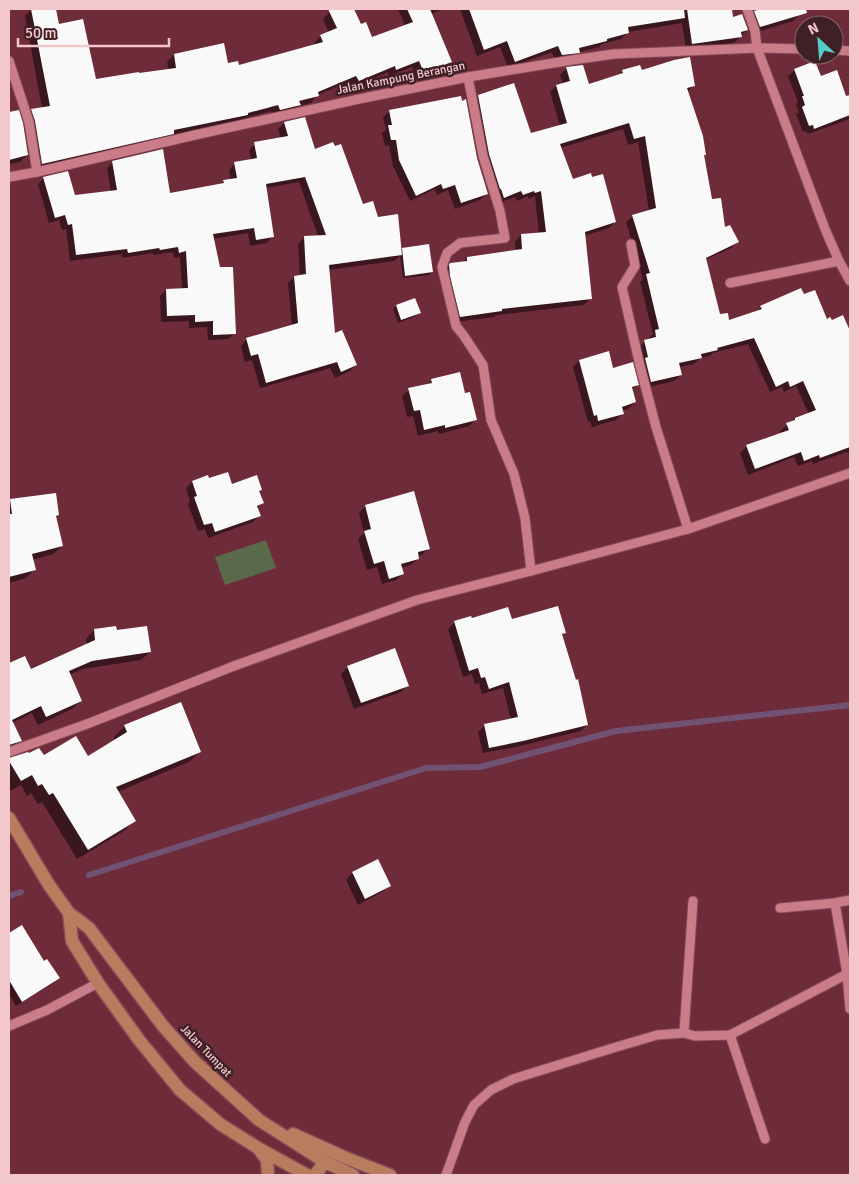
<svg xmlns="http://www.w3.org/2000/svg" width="859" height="1184" viewBox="0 0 859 1184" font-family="Signika,sans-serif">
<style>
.green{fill:#59694a}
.shadow{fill:#0007}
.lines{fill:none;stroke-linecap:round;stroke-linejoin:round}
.stream{stroke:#715273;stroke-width:6}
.building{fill:#f9f9f9}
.minor-casing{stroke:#844a57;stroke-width:11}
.major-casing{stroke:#844a57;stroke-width:15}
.minor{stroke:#ca7d89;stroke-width:9}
.major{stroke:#b87d5f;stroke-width:12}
.labels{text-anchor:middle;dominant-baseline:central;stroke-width:5;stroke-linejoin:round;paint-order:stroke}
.street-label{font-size:12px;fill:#f2c8cd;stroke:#3f2025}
</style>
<rect width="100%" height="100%" fill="#6e2b39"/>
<path class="green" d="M266,540L276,568L225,585L215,557Z"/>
<g class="shadow">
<path d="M32,9H54L58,25L95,80L169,70L167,62L174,55L238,66L315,46L314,43L321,36L329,33L323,19L330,12L337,9H353L361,26L372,39L405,26L398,9H443L431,14L451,62L444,68L417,79L412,67L389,76L388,72L352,87L349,82L317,95L311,103L299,106L292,112L273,116L271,111L243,119L240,122L170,136L166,140L35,171L25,117L32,110L42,108L25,16Z"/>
<path d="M460,9H730L732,18L747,30L734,43L686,50L682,23L628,32L621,39L602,44L599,47L579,52L572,59L555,61L552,52L508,68L500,47L477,56Z"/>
<path d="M766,9H798L799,15L793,21L754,33L748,18L755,12Z"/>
<path d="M583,66L588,86L618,76L622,72L640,66L641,72L694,85L687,92L703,155L711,201L725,229L737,242L731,248L705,260L719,316L728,322L756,312L761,307L803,296L826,321H831L843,316L850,333V452L846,453V452L813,464L812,461L798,466L794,457L748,475L740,453L747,446L782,434L780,431L787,425L791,423L795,419L809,414L796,386L784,392L782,387L770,392L748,344L713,353L710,356L700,358L694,364L679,367L681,375L674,381L645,388L638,348L645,342L650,340L649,338L653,334L640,282L643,279L626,222L633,216L649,211L638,142L628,145L623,129L560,148L572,180L615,222L609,228L584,236L591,298L584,305L496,315L494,317L454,322L444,271L451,264L463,262L467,258L516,252L515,242L521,235L539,234L535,196L529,199L528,196L517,201L515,197L498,203L472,103L478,96L530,135L560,126L550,92L556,86L563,84L560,75L566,69Z"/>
<path d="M795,70L820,78L845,98L848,97L850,104V117L847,120L808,134L806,131L803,132L796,114L799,112L796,104L798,102L788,76Z"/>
<path d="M390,111L476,158L487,193L480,200L455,209L448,190L437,195L435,189L410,201L393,166L389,145L385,146L382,133L386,130L383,117Z"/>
<path d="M18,112L27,155L20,162L9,164V113Z"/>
<path d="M304,119L314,151L362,206L378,218L400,251L402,249L428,245L432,272L429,275L403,278L400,256L394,261L328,270L334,335L356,365L350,371L335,378L330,368L260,388L252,360L245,362L241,346L247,339L292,326L288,283L294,277L300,276L298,244L304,238L318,236L299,182L265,188L273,236L267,243L250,246L248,233L213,239L235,333L228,339L208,340L207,327L189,328V321L161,322L160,296L166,290L182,289L180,257L174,258L173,252L154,255L153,253L122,258V254L70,261L66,229L62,230L59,220L49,223L38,184L44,178L74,197L111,192L107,168L113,162L169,195L221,185L224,181L231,180L229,170L235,163L251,161L249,150L255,144L281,139L278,129L284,123Z"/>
<path d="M396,306L419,313L416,316L398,323L393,309Z"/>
<path d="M579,361L613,369L637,385L631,391L635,402L628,409L622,411L623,413L616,420L592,427L590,421L588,422L573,367Z"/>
<path d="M432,380L464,395L475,420L469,426L439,434L438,431L418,436L413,416L407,417L402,396L409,390L426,386Z"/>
<path d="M208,480L231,486L260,490L258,492L262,503L257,509L259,516L253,522L208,538L205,529L198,531L188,504L190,502L186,488L192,482Z"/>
<path d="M413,493L429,548L422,555L417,556L418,559L411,565L401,568L402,574L396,580L382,584L377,567L367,570L358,539L364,533L359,513L365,507Z"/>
<path d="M10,500L58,515L55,518L62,546L53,554L32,560L35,569L26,578L9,583V502Z"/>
<path d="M470,617L471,619L511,620L565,632L561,636L587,725L581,731L516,747L483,753L478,732L485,725L511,720L503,688L482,694L479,683L475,684L472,674L463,677L448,629L454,623Z"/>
<path d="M94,630L116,632L150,652L141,660L83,669L69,675L81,701L72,709L38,725L32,713L12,723L21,740L12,749L9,750V665L25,657L30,670L87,645L86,639Z"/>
<path d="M348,667L407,685L401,692L354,709L341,674Z"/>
<path d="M125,726L200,752L189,762L117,792L134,820L124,831L77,859L42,802L38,804L31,793L27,796L21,785L10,791L9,788V759L43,757H88L116,741L114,737Z"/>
<path d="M377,861L389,886L382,892L358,905L346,880L352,873Z"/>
<path d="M22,927L43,963L58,978L53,983L16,1006L9,994V935Z"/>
</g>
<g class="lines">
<g class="stream">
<path d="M89,875L426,768L480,767L616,731L850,705"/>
<path d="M9,896L21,892"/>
</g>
</g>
<g class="building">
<path d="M31,9H56L59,24L83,19L96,79L139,72V73L176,68L174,54L224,43L228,63L238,61L239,65L323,42L320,35L337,28L328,9H354L361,24L366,22L372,37L413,22L407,9H430L452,62L424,73L419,61L396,70L395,66L359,81L356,76L318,92L319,96L299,101L301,105L280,110L278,105L248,113V115L174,130V134L42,164L35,121L31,109L50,106Z"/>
<path d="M469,9H684L685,18L628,27L629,33L607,39V41L579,48L580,53L562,55L558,46L515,62L507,41L484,50Z"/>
<path d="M687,9H732L733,17L742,14L748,30L741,32L742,37L692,44Z"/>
<path d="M761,9H806L807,13L760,27L754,11Z"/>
<path d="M690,57L695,86L687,88L703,136L706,155H704L712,199L721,198L725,227L730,225L739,242L706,258L720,314L728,313L729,320L762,309L760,306L801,288L804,294L815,290L827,319L830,317L832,320L843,315L850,331V447L820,458L819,455L804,461L801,452L755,469L746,445L789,430L786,423L795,420V418L816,410L803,381L790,387L788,381L776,387L754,338L717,348L718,350L701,354L702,358L679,363L682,375L651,382L645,358L648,357L644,340L656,337L655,330L659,329L646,274L650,273L632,215L656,208L645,136L634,139L629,123L560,144L573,179L591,173L592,177L603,174L616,222L585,232L592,299L502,309V311L460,317L450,276L449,265L450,263L467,261V257L522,249L521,234L546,232L541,191L535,193L534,191L523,195L521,191L504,198L501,189H500L489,154L478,95L514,83L531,133L567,123L556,85L570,81L566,67L583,65L589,84L623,73L622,70L640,65L642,70L674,60Z"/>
<path d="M815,61L821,76L837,70L846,96L850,95V115L814,129L813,125L809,126L802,107L805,105L802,96H804L794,69Z"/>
<path d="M461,96L462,101L466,99L477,158L488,194L461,203L455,185L443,189L441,184L416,196L399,160L396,140H391L388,125H392L389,110Z"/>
<path d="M19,110L23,123L28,155L9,160V112Z"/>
<path d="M305,117L315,149L333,142L335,146L341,144L363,204L373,201L378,217L398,214L402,255L329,265L335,333L342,330L357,365L341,372L337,362L266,383L258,354L251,356L246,338L298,323L294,276L306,274L304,236L326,235L305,177L266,184L274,237L256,240L254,228L213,234L220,267H233L236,334L213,335V321L195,322V315L167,316L166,289L188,288L186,251L179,253L178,247L160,250L159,248L128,253L127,249L76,255L72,224L68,225L65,215L55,218L43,177L68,171L75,195L117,190L112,161L163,149L170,193L224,183L223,180L237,178L234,162L257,158L254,142L288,136L284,122Z"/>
<path d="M429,244L433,272L405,276L402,248Z"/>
<path d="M415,298L421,313L401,320L396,305Z"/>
<path d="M609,351L613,368L633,362L639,385L632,387L636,402L622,407L624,414L598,421L597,415L594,416L579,360Z"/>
<path d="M460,372L465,393L470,392L477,420L445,428V425L424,430L420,410L414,411L408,388L432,383L431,379Z"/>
<path d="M228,472L232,484L257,475L262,490L259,491L264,503L257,506L261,516L215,532L212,523L204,525L194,497L197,496L192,481L208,475L209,478Z"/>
<path d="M414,491L430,549L418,552L419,559L401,564L404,574L389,579L384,561L374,564L364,531L371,529L365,505Z"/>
<path d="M56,493L59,515L56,516L63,546L32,554L36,570L9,577V514H12L10,499Z"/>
<path d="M558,606L566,633L562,634L576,680L578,679L588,725L523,741L489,748L484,724L518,717L509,682L489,689L485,677L481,678L478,668L469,671L454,621L471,616L472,618L508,607L512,619Z"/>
<path d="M116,626L117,630L147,626L151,652L92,661L69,671L82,701L46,717L41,706L12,720L22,741L9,745V663L25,656L31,669L95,640L94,629Z"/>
<path d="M395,648L409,686L361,703L347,666Z"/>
<path d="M181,702L201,752L116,787L136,821L88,850L53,793L49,795L42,784L38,786L32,775L21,781L9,761V758L28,752L29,753L39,748L44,755L76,736L88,756L127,732L124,725Z"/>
<path d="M378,859L391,886L365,899L352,872Z"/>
<path d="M22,925L44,961L47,959L60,978L22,1002L9,980V933Z"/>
</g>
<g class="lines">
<g class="minor-casing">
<g id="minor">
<path d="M747,9L755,31L757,48L825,229L839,261L850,281"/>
<path d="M834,50L850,51"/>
<path d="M9,61L29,122L37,172"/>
<path d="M468,77L483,156L500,211L505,238L460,243L447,253L442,267L456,326L464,336L483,365L491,420L514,474L525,518L531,571"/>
<path d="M9,177L37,172L195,135L359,99L468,77L572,60L614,54L663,52L757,48L804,49"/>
<path d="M631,244L635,266L622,287L640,366L656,427L688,529"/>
<path d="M730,283L839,261"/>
<path d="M9,752L87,724L234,666L417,600L531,571L688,529L850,473"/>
<path d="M780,908L835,903L850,900"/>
<path d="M847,974L850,1009"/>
<path d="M9,1026L47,1010L98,983"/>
<path d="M684,1033L693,901"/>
<path d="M730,1035L765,1139"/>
<path d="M446,1175L465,1122L474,1105L491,1090L513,1079L613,1048L657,1035L684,1033L695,1036L730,1035L847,974L835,903"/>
</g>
</g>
<g class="major-casing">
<g id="major">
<path d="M9,818L49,885L69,913L89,928L163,1026L195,1062L259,1120L325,1162L353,1175"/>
<path d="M69,913L72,941L98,983L139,1040L180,1090L220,1124L258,1148L307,1175"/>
<path d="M293,1134L346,1158L390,1175"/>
<path d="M258,1148L267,1160L268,1175"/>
<path d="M315,1175L325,1162"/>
</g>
</g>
<use href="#minor" class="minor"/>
<use href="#major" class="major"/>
</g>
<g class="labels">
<g class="street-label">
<text transform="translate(401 78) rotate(-11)">Jalan Kampung Berangan</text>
<text transform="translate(206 1051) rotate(46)">Jalan Tumpat</text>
</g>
</g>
<rect width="859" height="1184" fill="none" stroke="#f2c8cd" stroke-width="20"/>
<g transform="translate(819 40) rotate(334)"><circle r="24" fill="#3f2025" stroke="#876368"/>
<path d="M0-4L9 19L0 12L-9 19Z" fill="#54cdc7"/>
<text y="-8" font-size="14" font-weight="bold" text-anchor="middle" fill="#f2c8cd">N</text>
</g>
<path d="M18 38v8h151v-8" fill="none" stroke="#f2c8cd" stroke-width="2.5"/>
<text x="25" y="38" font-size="15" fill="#f2c8cd" stroke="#3f2025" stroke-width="4" paint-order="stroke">50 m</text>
</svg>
